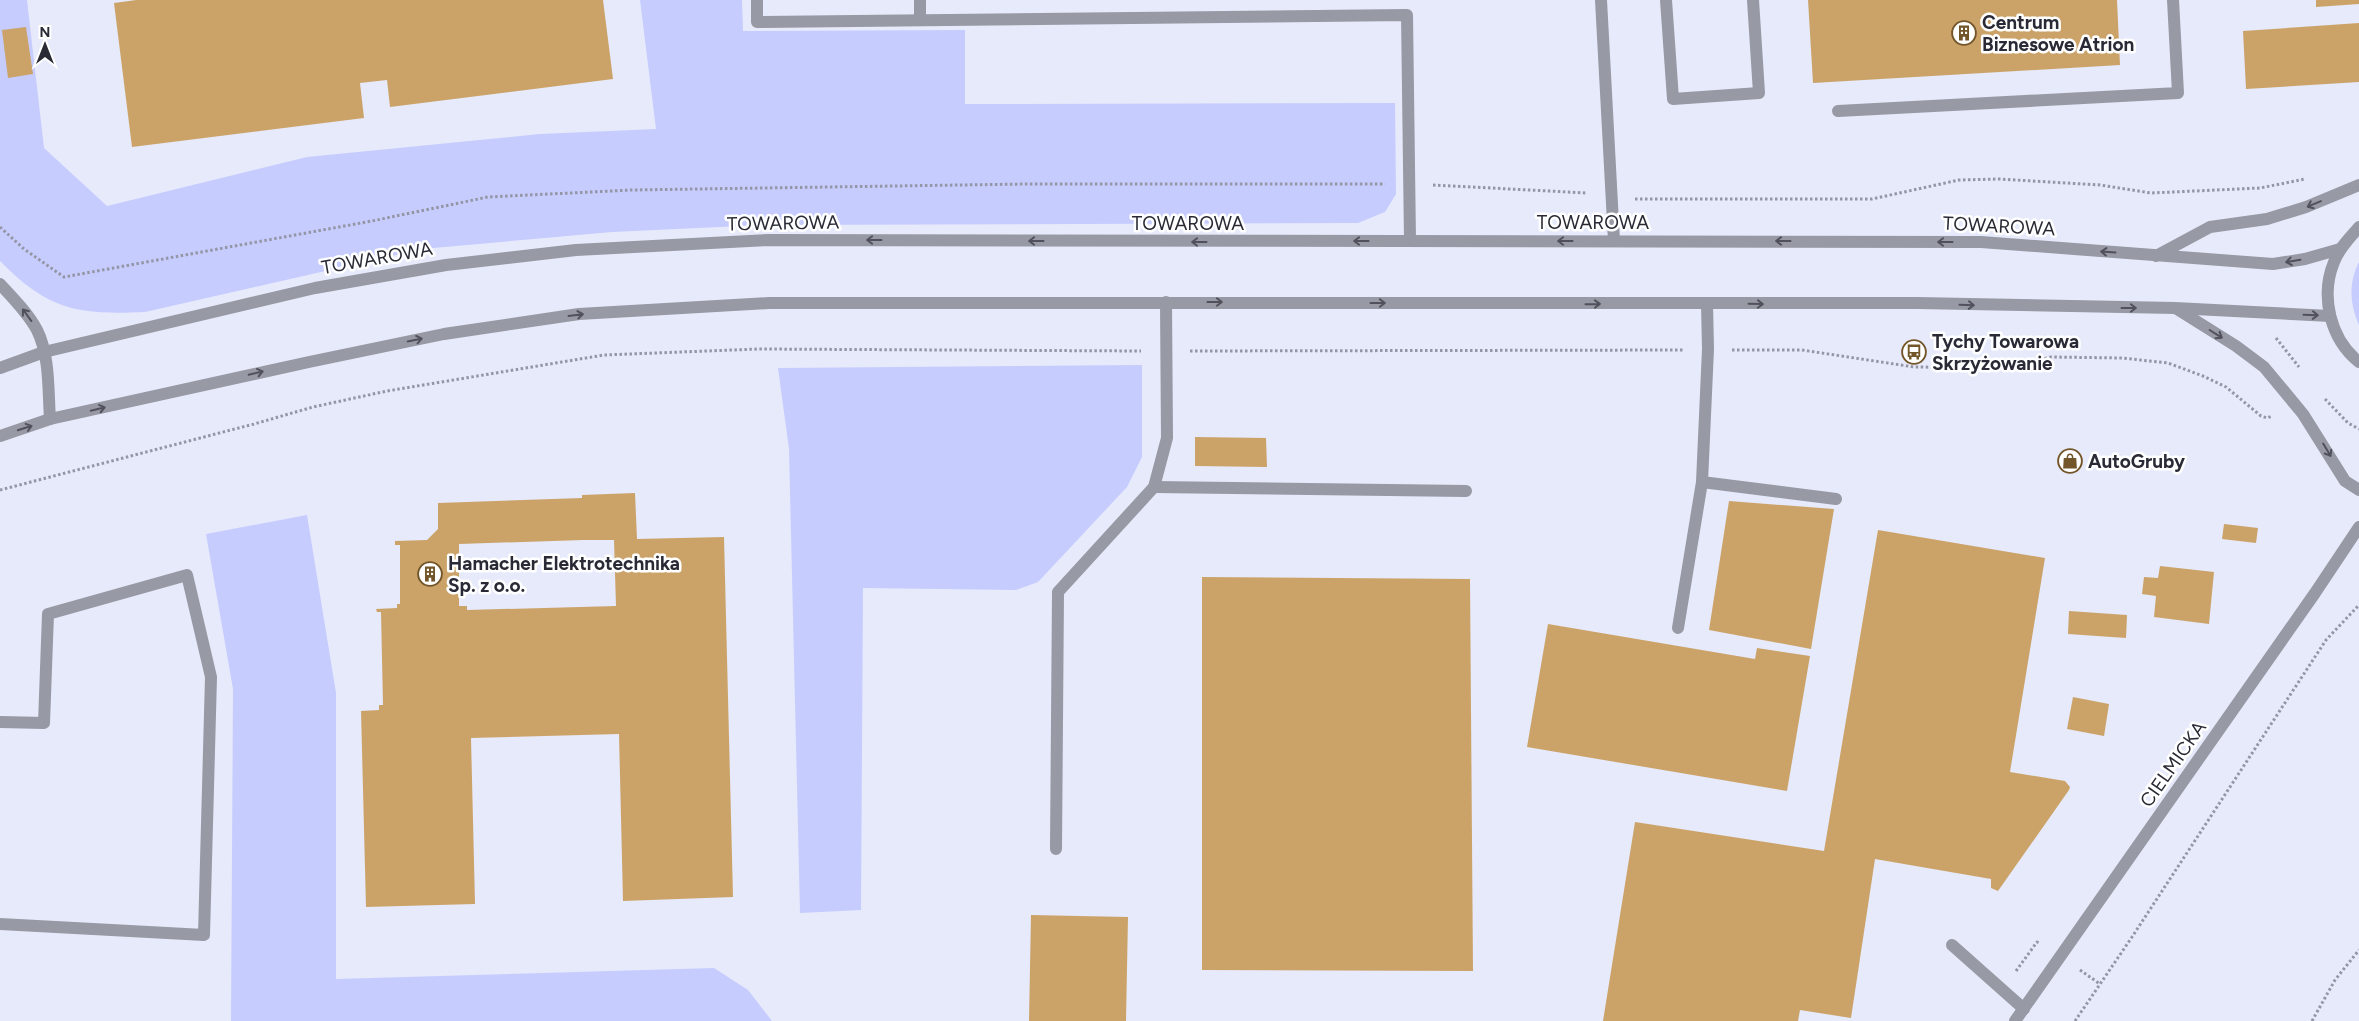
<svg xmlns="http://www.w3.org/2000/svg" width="2359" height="1021" viewBox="0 0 2359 1021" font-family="Figtree,sans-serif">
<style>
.green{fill:#c6ccfe}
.building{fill:#cba369;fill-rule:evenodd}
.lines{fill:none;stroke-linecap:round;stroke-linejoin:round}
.path{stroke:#9496a5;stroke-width:3;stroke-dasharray:2.5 2.5;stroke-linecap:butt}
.service{stroke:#9799a4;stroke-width:12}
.minor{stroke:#9799a4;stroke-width:12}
.tertiary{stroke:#9799a4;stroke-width:12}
.oneway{stroke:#50515c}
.labels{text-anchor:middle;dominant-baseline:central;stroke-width:5;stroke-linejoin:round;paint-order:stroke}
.poi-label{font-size:19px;font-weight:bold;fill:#292a35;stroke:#fff;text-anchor:start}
.street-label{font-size:19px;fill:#292a35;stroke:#fff}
</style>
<rect width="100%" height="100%" fill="#e7eafb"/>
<g class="green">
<path d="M0,0H27L44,148L107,206L307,157L540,134L656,129L640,0H742L743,31L965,30V104L1395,103L1396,194L1385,212L1358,223L763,225L612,232L422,249L145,312C77,315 48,310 0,261Z"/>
<path d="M2359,262V325C2350,305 2348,283 2359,262Z"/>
<path d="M1142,365V457L1127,487L1038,582L1016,590L863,588L861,910L800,913L789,449L778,368Z"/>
<path d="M307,515L336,693V979L714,968L748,990L772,1021H231L233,689L206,534Z"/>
</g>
<g class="building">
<path d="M136,0H603L613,79L390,107L387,80L360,83L364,118L132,147L114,3Z"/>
<path d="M1808,0H2117L2120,65L1813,83Z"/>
<path d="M2316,0H2359V4L2316,7Z"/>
<path d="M2359,23V82L2246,89L2243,31Z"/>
<path d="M26,27L33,74L8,78L2,30Z"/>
<path d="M1195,437L1266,438L1267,467L1195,466Z"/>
<path d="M635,493L637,539L724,537L733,897L623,901L619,734L471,738L475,904L366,907L361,711L379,710V705H383L381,612H377L376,609L397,608V604H400V545H395V541L427,540L438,529V503L582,498V495ZM583,540H614L616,606L467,610V606H459V544Z"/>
<path d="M1729,501L1834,509L1811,649L1709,630Z"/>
<path d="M2224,524L2258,528L2256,543L2222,539Z"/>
<path d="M1878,530L2045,558L2010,772L2065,781L2070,787L2069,790L1998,891L1991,888V879L1875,859L1851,1018L1800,1010L1798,1021H1603L1635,822L1824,851Z"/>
<path d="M2160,566L2214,572L2209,624L2154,617L2156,596L2142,594L2144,577L2158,578Z"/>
<path d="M1202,577L1470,579L1473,971L1202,970Z"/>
<path d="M2069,611L2127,615L2126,638L2068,634Z"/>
<path d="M1548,624L1755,659L1757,648L1810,656L1787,791L1527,747Z"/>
<path d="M2073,697L2109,704L2104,736L2067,729Z"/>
<path d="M1031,915L1128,917L1126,1021H1029Z"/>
</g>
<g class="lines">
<g class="path">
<path d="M1433,185L1587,193"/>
<path d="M1635,199H1872L1959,180L1999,179L2100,185L2151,193L2260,188L2305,179"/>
<path d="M0,227L24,249L64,277L372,221L488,197L632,190L1026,184H1385"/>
<path d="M2276,338L2299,367"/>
<path d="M1732,350H1802L1914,367L2008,368L2051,357L2122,358L2168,363L2203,376L2226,387L2261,416L2267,418L2272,416"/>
<path d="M1190,351L1684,350"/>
<path d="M2325,399L2348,423L2359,429"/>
<path d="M0,490L254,424L313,407L387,391L604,355L758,349L1141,351"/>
<path d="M2080,970L2100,984"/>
<path d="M2016,971L2037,942L2039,943"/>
<path d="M2075,1021L2132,937L2326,640L2359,605"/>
<path d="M2312,1021L2335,980L2359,950"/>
</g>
<g class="service">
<path d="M757,0V22L1407,15L1410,241"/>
<path d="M920,0V20"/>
<path d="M1601,0L1614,241"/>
<path d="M1666,0L1673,99L1759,93L1753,0"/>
<path d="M1838,111L2178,93L2173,0"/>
<path d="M1702,482L1836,499"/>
<path d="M1154,487L1466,491"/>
<path d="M1678,628L1702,482L1708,349L1707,303"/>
<path d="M0,722L44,723L48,614L187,575L211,677L204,935L0,924"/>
<path d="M1056,849L1058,592L1154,487L1167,438L1166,302"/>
<path d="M1952,945L2024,1009"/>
</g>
<path class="minor" d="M0,284C13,298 28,313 37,330C50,356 48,391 50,419"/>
<g class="tertiary">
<path d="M2359,227C2350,238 2339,248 2334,262C2320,296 2330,339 2359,362"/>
<path d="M2156,256L2210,227L2267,219L2306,207L2359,185"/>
<path d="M2177,309L2236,346L2264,367L2303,414L2345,481L2359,490"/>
<path d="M0,368L44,352L315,288L446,265L576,250L769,240L1981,242L2273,264L2305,259L2340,249"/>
<path d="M0,436L50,419L309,362L444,334L579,314L769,303H1918L2175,308L2330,316"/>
<path d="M2015,1021L2315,593L2359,527"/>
</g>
</g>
<defs><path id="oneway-shaft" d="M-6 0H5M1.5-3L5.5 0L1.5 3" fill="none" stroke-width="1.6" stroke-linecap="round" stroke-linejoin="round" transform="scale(1.25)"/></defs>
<g class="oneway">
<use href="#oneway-shaft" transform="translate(2314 204) rotate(157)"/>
<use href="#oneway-shaft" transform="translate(874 240) rotate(-180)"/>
<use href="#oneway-shaft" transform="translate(1036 241) rotate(-180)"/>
<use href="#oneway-shaft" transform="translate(1361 241) rotate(180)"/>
<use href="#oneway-shaft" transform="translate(1565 241) rotate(180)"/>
<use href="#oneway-shaft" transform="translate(1783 241) rotate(-180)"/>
<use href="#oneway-shaft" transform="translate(1199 242) rotate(180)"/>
<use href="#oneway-shaft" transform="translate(1945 242) rotate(-180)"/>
<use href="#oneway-shaft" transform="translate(2108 252) rotate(-176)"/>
<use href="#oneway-shaft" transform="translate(2293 261) rotate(171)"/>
<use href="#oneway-shaft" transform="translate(1215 302)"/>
<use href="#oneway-shaft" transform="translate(1378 303)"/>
<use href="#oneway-shaft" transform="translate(1593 304) rotate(-1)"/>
<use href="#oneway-shaft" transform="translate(1756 304) rotate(1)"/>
<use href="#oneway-shaft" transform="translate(1967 305) rotate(2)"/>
<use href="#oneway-shaft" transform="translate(2129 308)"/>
<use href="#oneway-shaft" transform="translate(27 315) rotate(-126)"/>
<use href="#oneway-shaft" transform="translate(576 315) rotate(-7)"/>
<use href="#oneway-shaft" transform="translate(2311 315) rotate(2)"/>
<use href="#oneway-shaft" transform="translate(2216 334) rotate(32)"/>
<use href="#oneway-shaft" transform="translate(415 340) rotate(-11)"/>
<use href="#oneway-shaft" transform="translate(256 373) rotate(-13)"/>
<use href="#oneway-shaft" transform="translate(98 409) rotate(-13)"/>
<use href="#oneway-shaft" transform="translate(25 428) rotate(-18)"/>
<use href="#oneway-shaft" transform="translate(2327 450) rotate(59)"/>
</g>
<defs>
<g id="building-ring" transform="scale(1.25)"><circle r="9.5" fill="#fff" stroke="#725528" stroke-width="1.5"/><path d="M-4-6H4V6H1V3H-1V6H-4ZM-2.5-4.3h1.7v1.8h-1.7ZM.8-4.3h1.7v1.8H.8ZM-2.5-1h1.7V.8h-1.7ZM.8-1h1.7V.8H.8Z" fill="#725528"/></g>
<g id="bus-ring" transform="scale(1.25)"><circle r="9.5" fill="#fff" stroke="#725528" stroke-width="1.5"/><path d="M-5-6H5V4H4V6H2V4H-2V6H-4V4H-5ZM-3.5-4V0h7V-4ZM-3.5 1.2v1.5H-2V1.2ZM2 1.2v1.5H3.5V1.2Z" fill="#725528"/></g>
<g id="shop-ring" transform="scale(1.25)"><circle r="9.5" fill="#fff" stroke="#725528" stroke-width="1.5"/><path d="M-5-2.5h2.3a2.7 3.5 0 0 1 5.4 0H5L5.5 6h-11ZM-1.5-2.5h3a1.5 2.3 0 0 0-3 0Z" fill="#725528"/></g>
</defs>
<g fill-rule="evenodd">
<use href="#building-ring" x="1964" y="33"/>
<use href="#bus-ring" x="1914" y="352"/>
<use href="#shop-ring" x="2070" y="461"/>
<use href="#building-ring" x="430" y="574"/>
</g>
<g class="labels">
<g class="poi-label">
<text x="1982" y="22">Centrum<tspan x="1982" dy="22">Biznesowe Atrion</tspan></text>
<text x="1932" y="341">Tychy Towarowa<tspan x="1932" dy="22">Skrzyżowanie</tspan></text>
<text x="2088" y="461">AutoGruby</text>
<text x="448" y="563">Hamacher Elektrotechnika<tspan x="448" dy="22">Sp. z o.o.</tspan></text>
</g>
<g class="street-label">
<text x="1593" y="222">TOWAROWA</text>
<text transform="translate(783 223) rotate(-1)">TOWAROWA</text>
<text x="1188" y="223">TOWAROWA</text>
<text transform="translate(1999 226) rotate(3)">TOWAROWA</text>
<text transform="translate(377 258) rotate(-10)">TOWAROWA</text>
<text transform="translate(2173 764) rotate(-55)">CIELMICKA</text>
</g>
</g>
<g transform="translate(45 45)" stroke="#ffffff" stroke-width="4" paint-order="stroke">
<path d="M0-4L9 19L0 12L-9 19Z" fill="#292a35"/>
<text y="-8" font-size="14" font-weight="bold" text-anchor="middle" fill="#292a35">N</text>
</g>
</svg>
